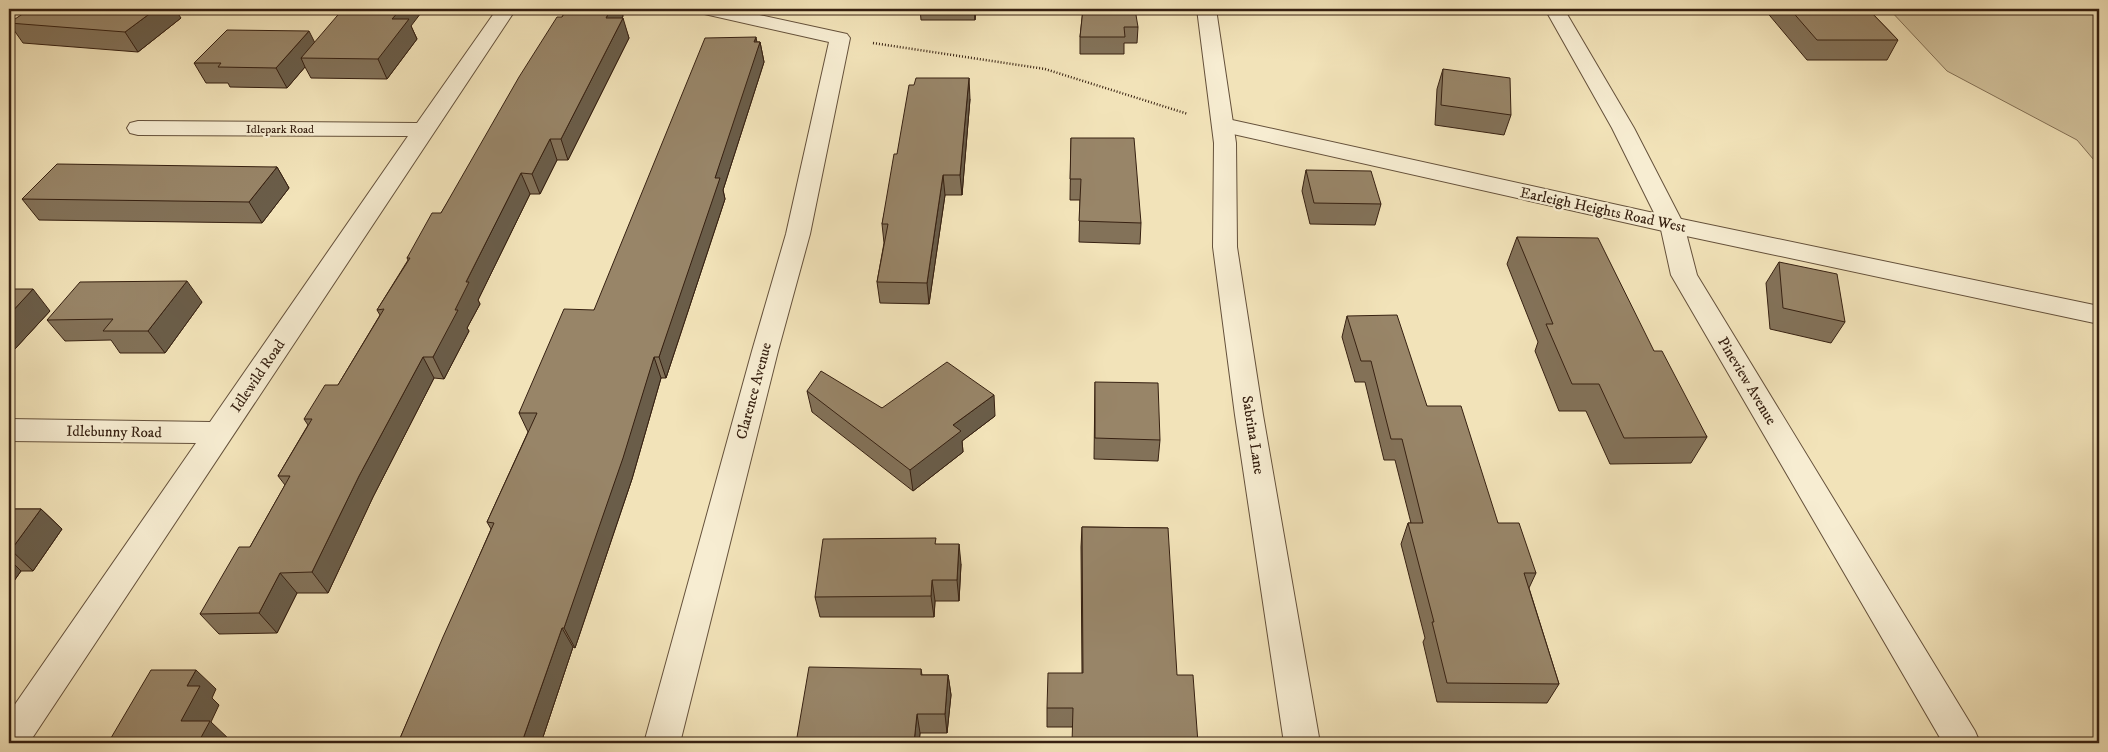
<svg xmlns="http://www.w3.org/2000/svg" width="2108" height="752" viewBox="0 0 2108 752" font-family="'IM FELL DW Pica',serif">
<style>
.green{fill:#d2c29c;stroke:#847156}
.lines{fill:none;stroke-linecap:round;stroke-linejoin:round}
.minor-casing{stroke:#65513b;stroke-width:2}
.tertiary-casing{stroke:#65513b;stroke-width:2}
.path{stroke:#362011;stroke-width:2.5;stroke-dasharray:1 2;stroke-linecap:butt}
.minor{fill:#f7edd2;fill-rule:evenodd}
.tertiary{fill:#f7edd2;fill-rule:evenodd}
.wall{fill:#837259;stroke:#362011}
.shaded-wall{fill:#6a5d49;stroke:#362011}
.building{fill:#988568;stroke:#362011}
.labels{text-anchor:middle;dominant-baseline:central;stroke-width:4.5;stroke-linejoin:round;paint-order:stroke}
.far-street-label{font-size:12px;fill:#362011;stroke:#f7edd2}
.street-label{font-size:15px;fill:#362011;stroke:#f7edd2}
</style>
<rect width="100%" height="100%" fill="#f2e3b9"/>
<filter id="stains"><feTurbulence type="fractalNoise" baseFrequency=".004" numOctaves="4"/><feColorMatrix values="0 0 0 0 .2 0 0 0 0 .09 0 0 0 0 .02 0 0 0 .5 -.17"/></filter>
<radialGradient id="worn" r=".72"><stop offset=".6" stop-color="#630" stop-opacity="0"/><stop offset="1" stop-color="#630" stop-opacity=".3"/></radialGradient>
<path class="green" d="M1889,9H2099V166L2077,140L1947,71Z"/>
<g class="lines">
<g class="minor-casing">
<g id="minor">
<path d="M497,9H516L29,743H9V713L196,443L9,441V419L210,422L408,136L138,135L130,133L127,128L130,123L138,121L417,123Z"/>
<path d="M698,9H732L847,34L850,38L810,234L778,351L680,743H644L752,351L786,234L829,42L700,13Z"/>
<path d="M1197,9H1216L1236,143L1237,247L1263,415L1320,743H1284L1235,415L1213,247L1214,143Z"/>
<path d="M1545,9H1564L1634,128L1684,225L1697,275L1975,731L1980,743H1943L1671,275L1660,225L1612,128Z"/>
</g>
</g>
<g class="tertiary-casing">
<path id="tertiary" d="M1223,118L1672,217L2099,306V324L1672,233L1215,130L1212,125L1215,120Z"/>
</g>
<path class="path" d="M873,43L1045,69L1188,114"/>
<use href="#minor" class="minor"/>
<use href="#tertiary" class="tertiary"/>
</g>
<g class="wall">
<path d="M567,9H621L623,16L622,18L629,38L568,160H557L540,194H530L478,300L480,304L467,328L469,331L444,379L434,378L373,497L328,593H297L277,633L219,634L200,614L250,547L285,485L278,476L308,425L304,419L338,385L380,315L377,310L408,260L407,258L441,213Z"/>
<path d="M920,9H976L975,20H921Z"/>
<path d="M1083,9L1138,27L1137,43H1124V54H1080V37Z"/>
<path d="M1765,9H1868L1898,40L1887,60H1807L1765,10Z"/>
<path d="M181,18L138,52L23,43L9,23Z"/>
<path d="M411,26L417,39L387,79L311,78L305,67L287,88L230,87L228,83H206L194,63Z"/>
<path d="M757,42H760L764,62L723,190L725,199L666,378H661L632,479L575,648L573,647L541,743H398L491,529L487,522L528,432L519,413L594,310Z"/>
<path d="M1443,69L1511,115L1504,135L1435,125L1437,89Z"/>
<path d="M970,99L962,195H945L929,304L880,303L877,282L884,243L882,224L897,154Z"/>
<path d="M1071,138L1141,223L1140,244L1079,242L1080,200H1070Z"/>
<path d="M277,167L289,188L262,223L39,220L22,199Z"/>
<path d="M1306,170L1381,204L1375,225L1310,224L1302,191Z"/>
<path d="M1517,237L1654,351L1707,437L1691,463L1610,464L1586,411H1559L1535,351L1538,342L1507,264Z"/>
<path d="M1779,262L1845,322L1831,343L1770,329L1766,283Z"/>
<path d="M9,289L50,311L14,350H9Z"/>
<path d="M202,302L165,353H120L111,340L65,341L47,320Z"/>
<path d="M1347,316L1427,406L1498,523L1536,573L1529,588L1559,684L1547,703L1437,702L1423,642L1425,638L1401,544L1408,523H1411L1395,460H1384L1365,382H1355L1342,337Z"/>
<path d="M1095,382L1160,440L1158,461L1094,459Z"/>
<path d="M807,391L882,408L995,416L962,441L963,452L913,491L812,412Z"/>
<path d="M9,509H41L62,529L33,571H21L9,588Z"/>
<path d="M1082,527L1168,528L1072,727H1047V708L1082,673L1081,547Z"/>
<path d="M936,544L961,564L959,601H935L934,617H820L815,597Z"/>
<path d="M921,669L922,675H948L951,695L947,733H920L919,743H796Z"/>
</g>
<g class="shaded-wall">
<path d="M156,9H175L181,18L138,52L125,32Z"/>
<path d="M401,9H424L411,26L417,39L387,79L378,59L392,19Z"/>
<path d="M611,9H621L623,16L612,38L606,18Z"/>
<path d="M974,9H976L975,20Z"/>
<path d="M623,18L629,38L568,160L561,139Z"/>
<path d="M309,31L319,51L301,58L305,67L287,88L276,68Z"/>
<path d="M756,37L758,48L760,42L764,62L723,190L725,199L666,378L659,357L715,178Z"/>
<path d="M969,78L970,99L962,195L960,175Z"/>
<path d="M550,139L557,160L540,194L532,174Z"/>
<path d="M277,167L289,188L262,223L249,202Z"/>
<path d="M521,173L530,194L478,300L480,304L467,328L469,331L444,379L433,357L455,310L466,282Z"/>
<path d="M943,175L945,195L929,304L927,283Z"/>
<path d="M187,281L202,302L165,353L148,331Z"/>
<path d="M33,289L50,311L14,350L9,344V315Z"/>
<path d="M423,357L434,378L373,497L328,593L312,572L359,476Z"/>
<path d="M654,357L661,378L632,479L575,648L564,628Z"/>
<path d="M994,395L995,416L962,441L963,452L913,491L910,470L953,425Z"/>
<path d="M41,509L62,529L33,571L11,550Z"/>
<path d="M959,544L961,564L959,601L957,580Z"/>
<path d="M9,559L21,571L9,588Z"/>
<path d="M280,573L297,593L277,633L259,613Z"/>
<path d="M932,580L935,601L934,617L931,596Z"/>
<path d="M562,628L573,647L541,743H523L522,742Z"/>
<path d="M196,670L216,689L212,698L219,705L211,722L230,740L228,743H198L181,721L187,686Z"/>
<path d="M948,675L951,695L947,733L945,714Z"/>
<path d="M917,714L920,733L919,743H914Z"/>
</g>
<g class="building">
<path d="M30,9H156L125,32L9,23Z"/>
<path d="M343,9H401L392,19H409L378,59L301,58Z"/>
<path d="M567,9H611L606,18H623L561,139H550L532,174L521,173L466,282H469L455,310H458L433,357H423L359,476L312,572L280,573L259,613L200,614L239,547H250L290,476H278L312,419H304L325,385H338L384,309L377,310L410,258H407L432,213H441L519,77L557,17H562Z"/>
<path d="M1083,9H1135L1138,27H1124L1125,37H1080Z"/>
<path d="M1790,9H1868L1898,40H1817Z"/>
<path d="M227,30L309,31L276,68L218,67L221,63H194Z"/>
<path d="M756,37L754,42H760L715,178H720L659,357H654L623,458L564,628H562L522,742H520L519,743H398L443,637L494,523L487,522L537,413H519L564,309L594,310L705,38Z"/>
<path d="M1443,69L1510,78L1511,115L1441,105Z"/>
<path d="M916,78H969L960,175H943L927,283L877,282L888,224H882L894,154H897L909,85H914Z"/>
<path d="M1071,138H1134L1141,223L1079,221L1081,179H1070Z"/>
<path d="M57,164L277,167L249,202L22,199Z"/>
<path d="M1306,170L1371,171L1381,204L1314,203Z"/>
<path d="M1517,237L1598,238L1654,351H1662L1707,437L1624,438L1599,384H1572L1546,324H1553Z"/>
<path d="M1779,262L1837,274L1845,322L1783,308Z"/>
<path d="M187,281L148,331H103L113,319L47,320L80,282Z"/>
<path d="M9,289H33L9,315Z"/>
<path d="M1397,315L1427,406H1461L1498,523H1519L1536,573H1524L1559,684L1447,683L1432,622H1434L1408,523H1423L1402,439H1391L1371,361H1361L1347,316Z"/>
<path d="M947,362L994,395L953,425L961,431L910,470L807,391L821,371L882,408Z"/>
<path d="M1095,382L1158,383L1160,440L1095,438Z"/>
<path d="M9,509H41L11,550H9Z"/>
<path d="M1082,527L1168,528L1177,675H1193L1198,743H1072L1073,708H1047L1048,673H1083Z"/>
<path d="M936,538L935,544H959L957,580H932L931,596L815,597L823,539Z"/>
<path d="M809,667L921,669V675H948L945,714H917L914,743H796Z"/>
<path d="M151,670H196L187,686H200L181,721H210L198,743H108Z"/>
</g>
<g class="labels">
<g class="far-street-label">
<text x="280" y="129">Idlepark Road</text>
</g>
<g class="street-label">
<text transform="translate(1603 210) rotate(12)">Earleigh Heights Road West</text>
<text transform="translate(258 376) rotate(-56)">Idlewild Road</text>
<text transform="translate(1747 381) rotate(59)">Pineview Avenue</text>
<text transform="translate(754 391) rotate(-75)">Clarence Avenue</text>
<text transform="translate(114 432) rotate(1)">Idlebunny Road</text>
<text transform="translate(1253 435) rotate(81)">Sabrina Lane</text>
</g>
</g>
<rect width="2108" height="752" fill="none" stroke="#f2e3b9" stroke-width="30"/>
<rect x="10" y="10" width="2088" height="732" fill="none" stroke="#362011" stroke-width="2.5"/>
<rect x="15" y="15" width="2078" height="722" fill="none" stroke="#362011"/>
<rect width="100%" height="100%" filter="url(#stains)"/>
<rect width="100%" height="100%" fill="url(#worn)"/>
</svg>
